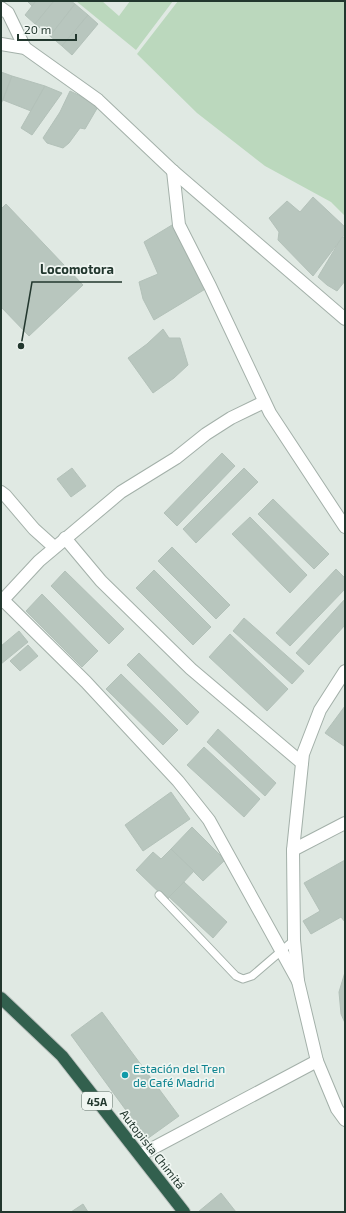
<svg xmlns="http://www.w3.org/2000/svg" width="346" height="1213" viewBox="0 0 346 1213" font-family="'Exo 2',sans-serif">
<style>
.green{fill:#bbd8bd}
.building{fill:#b8c6be;stroke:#b3c1b9}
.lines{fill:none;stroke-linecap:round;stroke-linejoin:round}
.lane-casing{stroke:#a3b0a9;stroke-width:9}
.street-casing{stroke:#a3b0a9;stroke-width:14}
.highway-casing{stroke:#bdc3c0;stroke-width:14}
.lane{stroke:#fff;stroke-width:7}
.street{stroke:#fff;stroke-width:12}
.highway{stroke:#32604e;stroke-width:12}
.culture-dot{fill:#0f9aa8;stroke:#f0f6f2;stroke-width:1.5}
.labels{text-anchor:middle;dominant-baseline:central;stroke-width:3.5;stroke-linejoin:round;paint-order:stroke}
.shield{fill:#f0f6f2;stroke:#607069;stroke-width:1}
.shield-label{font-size:11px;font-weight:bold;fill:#22372e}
.culture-label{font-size:12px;fill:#0d838f;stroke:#f0f6f2;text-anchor:start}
.street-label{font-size:12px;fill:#22372e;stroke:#f0f6f2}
.leader{fill:none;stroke:#22372e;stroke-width:1.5}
.callout-dot{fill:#22372e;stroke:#f0f6f2;stroke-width:1.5}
.callout-label{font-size:13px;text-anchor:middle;font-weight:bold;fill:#22372e;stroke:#f0f6f2;stroke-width:3.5;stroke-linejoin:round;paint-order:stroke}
</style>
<rect width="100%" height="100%" fill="#e0e9e3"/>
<g class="green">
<path d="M76,1H102L119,16L130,1H173L136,50Z"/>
<path d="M178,1H345V216L331,202L265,166L197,113L137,54Z"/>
</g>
<g class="building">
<path d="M27,1H36L32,6Z"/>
<path d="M36,1H54L35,24L25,15Z"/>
<path d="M54,1H71L75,4L50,36L35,24Z"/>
<path d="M75,4L88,15L62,46L50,36Z"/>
<path d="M88,15L98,24L72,55L62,46Z"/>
<path d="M1,72L12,76L1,104Z"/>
<path d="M12,76L45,86L31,111L3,100Z"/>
<path d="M45,86L62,93L32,135L21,128Z"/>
<path d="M70,91L99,105L85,129L80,128L69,143L63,148L47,143L43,138L60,112Z"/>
<path d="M313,197L345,227V234L313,276L278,240L279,232L269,218L287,201L300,212Z"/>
<path d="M6,204L83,285L29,336L1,307V209Z"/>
<path d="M172,225L207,288L154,320L143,299L139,282L158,274L144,242Z"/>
<path d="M342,237L345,238V281L337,291L327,285L318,277Z"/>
<path d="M163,329L169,338H180L188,365L174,378L153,393L128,358L147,344Z"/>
<path d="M222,453L235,466L177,526L164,513Z"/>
<path d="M72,468L86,486L71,497L57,479Z"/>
<path d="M244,468L258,482L196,543L183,529Z"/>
<path d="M273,499L329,554L314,569L258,514Z"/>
<path d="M250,517L307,575L290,593L232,534Z"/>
<path d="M172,547L230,605L216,619L158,561Z"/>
<path d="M336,569L345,578V589L290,646L276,633Z"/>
<path d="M154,570L211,627L193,645L136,588Z"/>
<path d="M65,571L124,629L109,644L51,586Z"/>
<path d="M42,594L98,651L82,667L26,611Z"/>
<path d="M345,599V625L309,665L296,653Z"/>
<path d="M244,618L304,671L292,684L233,631Z"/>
<path d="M19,631L28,642L1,664V646Z"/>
<path d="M230,634L288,689L267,711L209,657Z"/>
<path d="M28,645L38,656L20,671L10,661Z"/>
<path d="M139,653L199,712L187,725L127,665Z"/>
<path d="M121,674L178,730L163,745L106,689Z"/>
<path d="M345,706V745L344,746L325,733Z"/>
<path d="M218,729L276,783L265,796L207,742Z"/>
<path d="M204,747L260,799L244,817L187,765Z"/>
<path d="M171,792L190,819L143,851L125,825Z"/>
<path d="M192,827L225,860L203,881L171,849Z"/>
<path d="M171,849L194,871L167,900L136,870L153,852L161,859Z"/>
<path d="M345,860V922L341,917L311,934L303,921L320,911L304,883Z"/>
<path d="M184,882L227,922L213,938L169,897Z"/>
<path d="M345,972V1023L341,1014L339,992Z"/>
<path d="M102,1012L179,1116L147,1139L71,1035Z"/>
<path d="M221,1193L236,1212H198Z"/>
<path d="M83,1204L88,1212H71Z"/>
</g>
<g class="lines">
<g class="lane-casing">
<path id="lane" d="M159,895L236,976L243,979L252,976L294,940"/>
</g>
<g class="street-casing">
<g id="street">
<path d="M1,8L8,13L25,48"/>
<path d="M1,44L25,48L98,100L173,171L345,319"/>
<path d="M173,171L179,225L210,286L270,413L345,527"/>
<path d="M1,492L5,495L34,529L54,547"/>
<path d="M65,538L101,581L191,669L302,763"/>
<path d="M3,600L86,682L178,781L209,820L298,981"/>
<path d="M1,602L39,561L121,492L176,458L206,434L231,418L264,402"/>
<path d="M345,671L320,710L303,754L293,850L294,940L298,981L317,1061L337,1109L345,1120"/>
<path d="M293,850L345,823"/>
<path d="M140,1155L317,1061"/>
</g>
</g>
<g class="highway-casing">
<path id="highway" d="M1,998L62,1056L184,1212"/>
</g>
<use href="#lane" class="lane"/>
<use href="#street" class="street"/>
<use href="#highway" class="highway"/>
</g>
<circle class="culture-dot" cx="125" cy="1075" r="4"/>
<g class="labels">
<rect class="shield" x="82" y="1092" width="30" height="18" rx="3"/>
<g class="shield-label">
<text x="97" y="1101">45A</text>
</g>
<g class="culture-label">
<text x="133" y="1068">Estación del Tren<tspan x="133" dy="14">de Café Madrid</tspan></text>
</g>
<g class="street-label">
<text transform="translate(153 1149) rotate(52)">Autopista Chimitá</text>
</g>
</g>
<path class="leader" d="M21 346L32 282H122"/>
<circle class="callout-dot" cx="21" cy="346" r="4"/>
<g class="callout-label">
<text x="77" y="274">Locomotora</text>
</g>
<rect width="346" height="1213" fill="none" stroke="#22372e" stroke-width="4"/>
<path d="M18 34v6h58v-6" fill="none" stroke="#22372e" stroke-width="2"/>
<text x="24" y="34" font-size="12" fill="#22372e" stroke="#f0f6f2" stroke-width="3" paint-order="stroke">20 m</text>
</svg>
